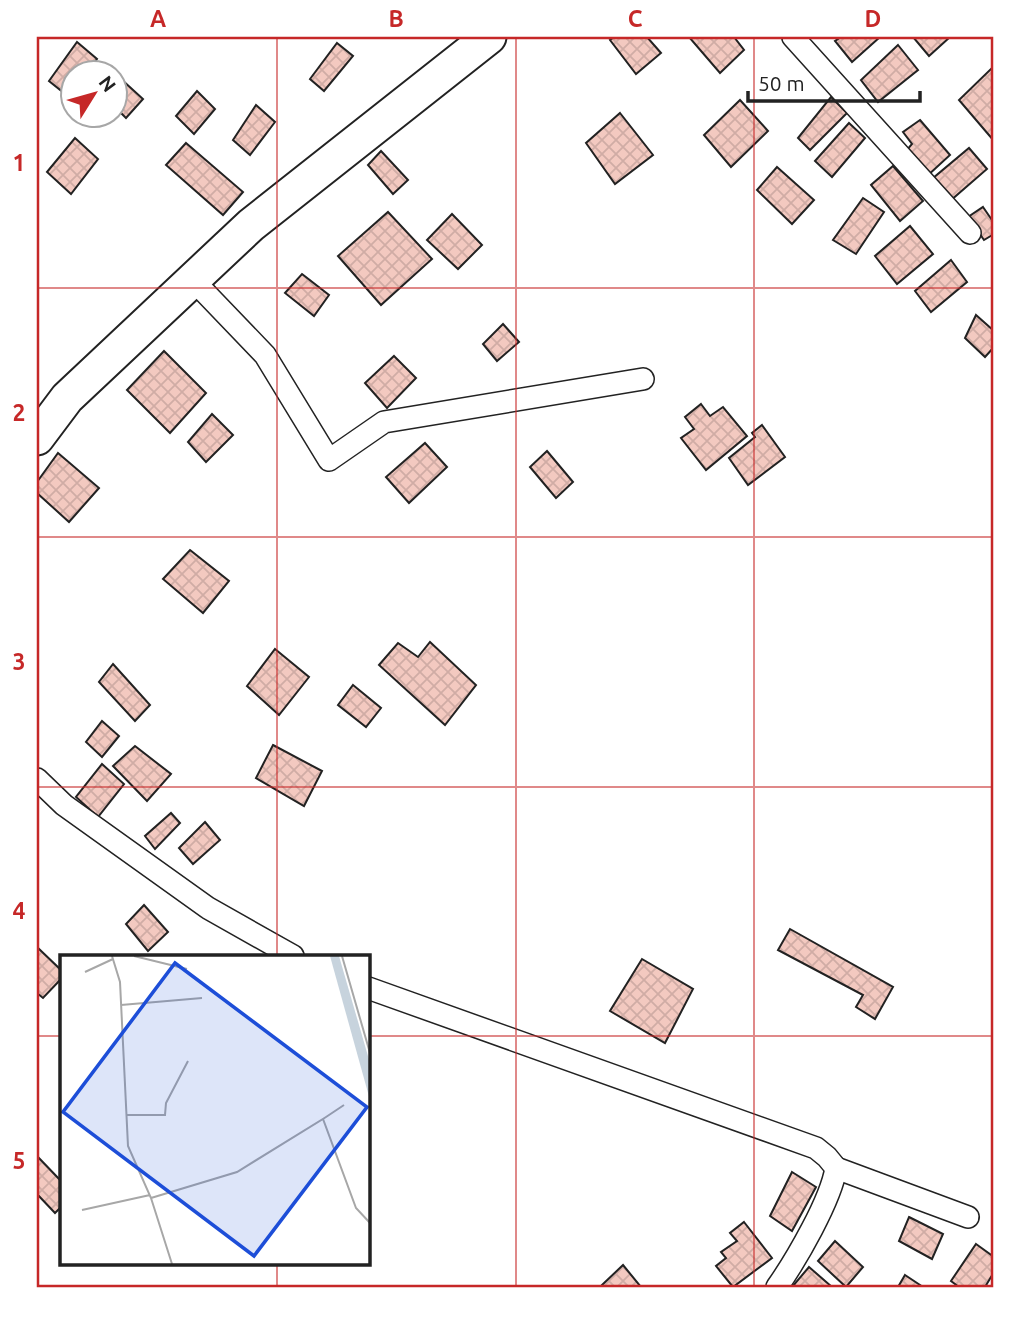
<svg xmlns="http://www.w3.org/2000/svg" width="1031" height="1324" viewBox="0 0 1031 1324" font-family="Ubuntu,sans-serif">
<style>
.building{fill:url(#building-cross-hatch);stroke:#222;stroke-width:2}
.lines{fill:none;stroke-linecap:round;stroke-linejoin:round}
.minor-casing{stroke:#222;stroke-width:24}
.primary-casing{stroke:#222;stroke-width:37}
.minor{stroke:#fff;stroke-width:21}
.primary{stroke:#fff;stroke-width:33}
.grid{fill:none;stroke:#c62828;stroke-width:2;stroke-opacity:0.55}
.inset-road{fill:none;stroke:#a7a7a7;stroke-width:2}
.view{fill:#1d4ed8;fill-opacity:0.15;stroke:#1d4ed8;stroke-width:3.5}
.inset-edge{fill:none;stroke:#222;stroke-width:3.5}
.neatline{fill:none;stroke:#c62828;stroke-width:2.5}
.grid-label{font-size:23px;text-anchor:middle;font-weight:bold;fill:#c62828}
</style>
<defs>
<pattern id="building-cross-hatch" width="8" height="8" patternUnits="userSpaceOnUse" patternTransform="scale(1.75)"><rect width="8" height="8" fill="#f3c9c0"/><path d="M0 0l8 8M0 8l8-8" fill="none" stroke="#d0aca5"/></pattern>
</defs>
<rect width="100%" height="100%" fill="#fff"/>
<g class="building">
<path d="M614,37H647L661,53L636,74L610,40Z"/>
<path d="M689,37H734L744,50L720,73Z"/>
<path d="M841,37H880L852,62L835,41Z"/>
<path d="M913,37H950L929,56Z"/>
<path d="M77,42L97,59L86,74H74V91L69,97L49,81Z"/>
<path d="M337,43L353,56L324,91L310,79Z"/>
<path d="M898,45L918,70L878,102L861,80Z"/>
<path d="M994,66V141L959,100Z"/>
<path d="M121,79L143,99L126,118L116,108V85Z"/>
<path d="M197,91L215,109L194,134L176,116Z"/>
<path d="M831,97L847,113L810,150L798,138Z"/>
<path d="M740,100L768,131L731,167L704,135Z"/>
<path d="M256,105L275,122L250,155L233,140Z"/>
<path d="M620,113L653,155L615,184L586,143Z"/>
<path d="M920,120L950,155L926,177L906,151L912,144L903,132Z"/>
<path d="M849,123L865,138L832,177L815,161Z"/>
<path d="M75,138L98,159L71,194L47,172Z"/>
<path d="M186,143L243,192L223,215L166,165Z"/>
<path d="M969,148L987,169L950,201L932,179Z"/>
<path d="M381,151L408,180L393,194L368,165Z"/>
<path d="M893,166L923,201L900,221L871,185Z"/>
<path d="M777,167L814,200L792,224L757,190Z"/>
<path d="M863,198L884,212L856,254L833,240Z"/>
<path d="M983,207L994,223V234L984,240L968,217Z"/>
<path d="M388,212L432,259L381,305L338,256Z"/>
<path d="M452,214L482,245L458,269L427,240Z"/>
<path d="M910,226L933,254L897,284L875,256Z"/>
<path d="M951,260L967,282L931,312L915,291Z"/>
<path d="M302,274L329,295L314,316L285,293Z"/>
<path d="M976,315L994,331V347L985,357L965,338Z"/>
<path d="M503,324L519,342L497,361L483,344Z"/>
<path d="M164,351L206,393L170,433L127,390Z"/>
<path d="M394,356L416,378L387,408L365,383Z"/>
<path d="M701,404L710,416L723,407L747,436L706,470L681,438L694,429L685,417Z"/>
<path d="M212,414L233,435L206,462L188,442Z"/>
<path d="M762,425L785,457L748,485L729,458L755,437L752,433Z"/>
<path d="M425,443L447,467L409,503L386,477Z"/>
<path d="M547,451L573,482L556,498L530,467Z"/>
<path d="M58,453L99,488L69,522L37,493V482Z"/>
<path d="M190,550L229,581L203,613L163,579Z"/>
<path d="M430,642L476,685L445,725L379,665L398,643L418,657Z"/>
<path d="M275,649L309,677L279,715L247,686Z"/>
<path d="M113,664L150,705L135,721L99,682Z"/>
<path d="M353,685L381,708L366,727L338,705Z"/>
<path d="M102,721L119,736L102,757L86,742Z"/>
<path d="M273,745L322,771L304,806L256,778Z"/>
<path d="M135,746L171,774L147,801L113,766Z"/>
<path d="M102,764L124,784L98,817L76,797Z"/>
<path d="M171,813L180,823L155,849L145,836Z"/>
<path d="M205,822L220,840L193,864L179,848Z"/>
<path d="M144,905L168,932L148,951L126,924Z"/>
<path d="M790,929L893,987L875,1019L856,1007L863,995L778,950Z"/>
<path d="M37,947L61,970V979L43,998L37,993Z"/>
<path d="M642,959L693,989L665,1043L610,1011Z"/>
<path d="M37,1156L61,1181V1207L55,1213L37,1194Z"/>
<path d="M792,1172L816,1187L792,1231L770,1216Z"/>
<path d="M909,1217L943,1234L932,1259L899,1241Z"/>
<path d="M744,1222L772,1258L733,1287L716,1266L726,1258L721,1252L737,1241L730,1233Z"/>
<path d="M835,1241L863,1267L846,1287L818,1261Z"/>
<path d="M976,1244L994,1257V1272L985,1287H959L951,1281Z"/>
<path d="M623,1265L641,1287H603L602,1285Z"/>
<path d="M809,1267L832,1287H792Z"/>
<path d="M905,1275L923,1287H898Z"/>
</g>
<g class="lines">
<g class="minor-casing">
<g id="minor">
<path d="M793,37L970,233"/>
<path d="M194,281L265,355L329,460L384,422L643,379"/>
<path d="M37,779L64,805L208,908L293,956"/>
<path d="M368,988L816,1148L827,1157L836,1168C831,1200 796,1260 777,1287"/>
<path d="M836,1168L968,1217"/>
</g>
</g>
<g class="primary-casing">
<path id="primary" d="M37,438L67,398L251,225L489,37"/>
</g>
<use href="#minor" class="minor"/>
<use href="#primary" class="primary"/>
</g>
<path class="grid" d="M277,37V956M516,37V1287M754,37V1287M37,288H994M37,537H994M37,787H994M37,1036H61M368,1036H994M277,1263V1287"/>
<g transform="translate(60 955)">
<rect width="310" height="310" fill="#fff"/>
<path d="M270,1H279L310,108V145Z" fill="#c7d3dd"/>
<path class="inset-road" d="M52,1L60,27L68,191L91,243L112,309M74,1L127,14M282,1L310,98M25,17L53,4M61,50L142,43M66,160H105L106,148L128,106M263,164L284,150M91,243L177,217L263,164L296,253L310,268M22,255L90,240"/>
<path class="view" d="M115,8L307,152L194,301L3,157Z"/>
<rect width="310" height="310" class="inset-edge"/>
</g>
<rect width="1031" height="1324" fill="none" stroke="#ffffff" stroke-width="77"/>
<g transform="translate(94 94) rotate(53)"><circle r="33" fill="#ffffff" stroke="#a7a7a7" stroke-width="2"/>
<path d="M0-5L12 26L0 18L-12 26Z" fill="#c62828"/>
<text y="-10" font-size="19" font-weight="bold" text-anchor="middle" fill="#222222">N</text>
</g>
<path d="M748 91v10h172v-10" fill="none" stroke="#222222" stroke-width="3.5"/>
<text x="758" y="91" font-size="21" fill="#222222" stroke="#ffffff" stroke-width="5" paint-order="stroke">50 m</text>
<rect x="38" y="38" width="954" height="1248" class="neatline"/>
<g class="grid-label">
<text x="158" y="27">A</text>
<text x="396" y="27">B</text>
<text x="635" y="27">C</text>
<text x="873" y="27">D</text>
<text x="19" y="171">1</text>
<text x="19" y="421">2</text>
<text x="19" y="670">3</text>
<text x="19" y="919">4</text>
<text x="19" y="1169">5</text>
</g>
</svg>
